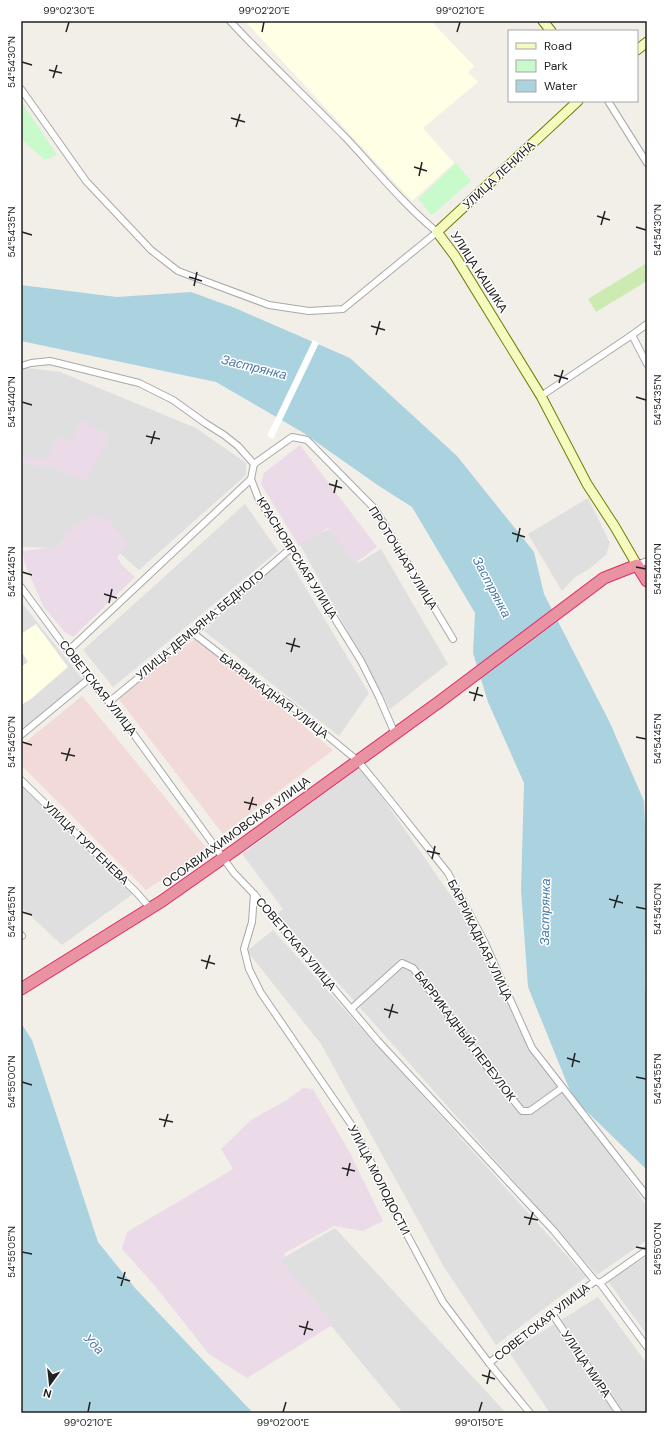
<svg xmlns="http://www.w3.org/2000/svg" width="668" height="1434" viewBox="0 0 668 1434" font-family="'DM Sans',sans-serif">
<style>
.residential{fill:#e0dfdf}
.commercial{fill:#f2dad9}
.industrial{fill:#ebdbe8}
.education{fill:#ffffe5}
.grass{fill:#cdebb0}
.park{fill:#c8facc}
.water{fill:#aad3df}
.pier{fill:#fff}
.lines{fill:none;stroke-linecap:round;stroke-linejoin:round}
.street-casing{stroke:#a9a9a9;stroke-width:8}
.secondary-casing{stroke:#707d05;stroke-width:11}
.highway-casing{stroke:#dc2a67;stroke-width:13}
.street{stroke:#fff;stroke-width:6}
.secondary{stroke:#f7fabf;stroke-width:9}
.highway{stroke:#e892a2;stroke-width:11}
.ticks{fill:none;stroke:#222;stroke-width:1.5}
.labels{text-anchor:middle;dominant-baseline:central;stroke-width:3;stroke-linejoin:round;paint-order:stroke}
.street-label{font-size:12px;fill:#222;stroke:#fff}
.water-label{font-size:13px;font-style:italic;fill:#4a7aab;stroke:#fff}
.neatline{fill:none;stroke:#222;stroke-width:1.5}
.ticks-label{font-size:10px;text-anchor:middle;fill:#222}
</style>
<rect width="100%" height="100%" fill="#f2efe9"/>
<g class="residential">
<path d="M21,367L60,372L196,428L246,463V475L139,570L89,526L57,548L21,547Z"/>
<path d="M588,498L610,543L606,555L589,569L574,578L562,591L528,534Z"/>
<path d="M245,504L278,551L113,687L83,650Z"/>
<path d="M333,528L358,563L381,549L448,664L390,709L298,541Z"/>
<path d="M286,555L369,693L339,736L204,631Z"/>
<path d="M21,602L84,681L21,734Z"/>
<path d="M361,767L475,930L532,1046L647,1206V1240L597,1275L277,914L283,909L242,854Z"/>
<path d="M21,786L133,894L62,945L21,907Z"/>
<path d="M273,930L586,1277L496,1345L444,1267L321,1044L247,951Z"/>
<path d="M335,1228L506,1413H403L278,1261Z"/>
<path d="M647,1256V1335L608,1281Z"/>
<path d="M598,1297L647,1364V1413H550L509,1352Z"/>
</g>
<g class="commercial">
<path d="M196,638L333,750L223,834L118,698Z"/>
<path d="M82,696L208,850L146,890L21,765V746Z"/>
</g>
<g class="industrial">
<path d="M81,421L110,435L86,481L49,467L21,464V457L47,458L58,435L70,442Z"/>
<path d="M300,445L377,547L355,563L328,528L299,546L261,484L264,473Z"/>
<path d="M95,514L99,520L105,516L129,544L117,557L123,566L135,577L73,637L65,632L43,606L25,564L22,551L56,547L65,537L63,533Z"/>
<path d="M303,1088L313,1089L350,1153L383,1221L363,1231L334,1226L285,1253L283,1263L334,1324L247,1378L209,1354L155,1286L122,1249L127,1232L233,1169L221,1149L251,1120L285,1101Z"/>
</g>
<g class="education">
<path d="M245,21H431L474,66L468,72L478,82L423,128L454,163L412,201Z"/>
<path d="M36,624L68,667L31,699L21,705V667L28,662L21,651V634Z"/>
</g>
<path class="grass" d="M647,263V281L596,312L588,299Z"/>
<g class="park">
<path d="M21,101L57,155L45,160L21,139Z"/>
<path d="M456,163L471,181L432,215L418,199Z"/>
</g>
<g class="water">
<path d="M21,285L117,297L191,292L235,308L350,358L457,456L534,552L544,594L610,723L644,801L647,869L645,989L647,993V1170L573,1098L528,987L521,890L524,783L488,702L473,653L475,613L412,507L379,486L302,432L216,382L21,341Z"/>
<path d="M21,1023L32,1040L98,1242L135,1288L253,1413H21Z"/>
</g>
<path class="pier" d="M313,340L319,343L273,439L267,436Z"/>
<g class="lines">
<g class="street-casing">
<g id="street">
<path d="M21,89L86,181L151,250L178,271L269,305L309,311L343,309L437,232C404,205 376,170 346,138C308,99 267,61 230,21"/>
<path d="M608,101L647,163"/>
<path d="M632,335L647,364"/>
<path d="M21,366L31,363L50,361L139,383L173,400L205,423L224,435L238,446L254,464L251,479L259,500L291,548L361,661L379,697L395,734"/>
<path d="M541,396L632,335L647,324"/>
<path d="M254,464L292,437L307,440L375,509L453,639"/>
<path d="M637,565L647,561"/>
<path d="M21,587L68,651L127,725L234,873L254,894L378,1041L554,1231L595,1281L600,1283L647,1347"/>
<path d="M193,633L255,681L290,705L358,761L381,789L448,873L484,941L532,1048L647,1196"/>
<path d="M68,651L251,479"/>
<path d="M109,702L193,633L291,548"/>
<path d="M21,735L90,678"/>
<path d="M21,780L137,893L150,908"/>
<path d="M254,894L252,922L244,949L249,969L261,993L357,1133L397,1216L443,1302L489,1363L530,1413"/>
<path d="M21,935L22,936"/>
<path d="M351,1009L402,963L413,968L484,1063L522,1111H530L562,1088"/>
<path d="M600,1283L647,1250"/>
<path d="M553,1315L619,1413"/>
<path d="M489,1363L595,1281"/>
</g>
</g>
<g class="secondary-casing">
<g id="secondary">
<path d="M543,21L551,31"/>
<path d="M637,50L647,42"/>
<path d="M578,101L437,232L455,256L541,396L587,484L615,527L637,565"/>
</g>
</g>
<g class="highway-casing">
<path id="highway" d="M21,989L162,901L236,849L439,702L604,578L637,565L647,581"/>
</g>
<use href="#street" class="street"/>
<use href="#secondary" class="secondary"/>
<use href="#highway" class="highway"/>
</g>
<path class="ticks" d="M66,32L69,22M262,32L264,22M457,32L460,22M22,62L32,65M49,70L62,73M53,78L57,65M231,118L245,122M236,127L240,114M414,167L427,171M419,176L422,162M597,216L610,220M601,225L605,211M636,227L646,230M22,232L32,235M189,277L202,281M194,286L197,272M371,326L385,330M376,335L380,321M554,375L568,379M559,383L563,370M636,397L646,400M22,402L32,405M146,436L160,439M151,444L155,431M329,484L342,488M334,493L337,480M512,533L525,537M517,542L520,528M636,567L646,569M22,572L32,575M104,594L117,598M109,603L112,589M286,643L300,647M291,652L295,638M469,692L483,696M474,701L478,687M636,737L646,739M22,742L32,745M61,753L75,756M66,761L70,748M244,802L257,805M249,810L253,797M427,851L440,854M432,859L435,846M609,899L623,903M636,907L646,909M614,908L618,895M22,912L32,915M201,960L215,964M206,969L210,955M384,1009L398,1013M389,1018L393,1004M567,1058L580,1062M572,1067L575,1053M636,1077L646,1079M22,1082L32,1085M159,1119L173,1122M164,1127L168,1114M342,1168L355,1171M347,1176L350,1163M524,1217L538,1220M529,1225L533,1212M636,1247L646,1249M22,1252L32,1254M117,1277L130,1281M121,1286L125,1272M299,1326L313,1330M304,1335L308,1321M482,1375L495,1379M487,1384L490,1370M88,1412L90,1402M283,1412L286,1402M479,1412L482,1402"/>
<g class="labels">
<g class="street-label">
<text transform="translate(499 175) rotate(-43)">УЛИЦА ЛЕНИНА</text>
<text transform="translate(479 272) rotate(57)">УЛИЦА КАШИКА</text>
<text transform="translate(297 558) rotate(58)">КРАСНОЯРСКАЯ УЛИЦА</text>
<text transform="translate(403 558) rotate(58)">ПРОТОЧНАЯ УЛИЦА</text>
<text transform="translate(200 625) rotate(-40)">УЛИЦА ДЕМЬЯНА БЕДНОГО</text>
<text transform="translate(98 688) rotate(52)">СОВЕТСКАЯ УЛИЦА</text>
<text transform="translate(274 696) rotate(37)">БАРРИКАДНАЯ УЛИЦА</text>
<text transform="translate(236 832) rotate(-36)">ОСОАВИАХИМОВСКАЯ УЛИЦА</text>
<text transform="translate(86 843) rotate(44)">УЛИЦА ТУРГЕНЕВА</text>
<text transform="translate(480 940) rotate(64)">БАРРИКАДНАЯ УЛИЦА</text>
<text transform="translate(296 944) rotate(50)">СОВЕТСКАЯ УЛИЦА</text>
<text transform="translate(465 1036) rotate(53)">БАРРИКАДНЫЙ ПЕРЕУЛОК</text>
<text transform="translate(379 1180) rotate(63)">УЛИЦА МОЛОДОСТИ</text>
<text transform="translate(542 1322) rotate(-38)">СОВЕТСКАЯ УЛИЦА</text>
<text transform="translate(586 1364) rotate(56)">УЛИЦА МИРА</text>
</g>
<g class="water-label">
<text transform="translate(254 367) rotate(14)">Застрянка</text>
<text transform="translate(492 587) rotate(62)">Застрянка</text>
<text transform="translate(545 912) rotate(-89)">Застрянка</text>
<text transform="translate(94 1344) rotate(46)">Уда</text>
</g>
</g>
<rect width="668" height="1434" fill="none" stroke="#ffffff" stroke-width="44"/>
<rect x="508" y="30" width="130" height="72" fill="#ffffff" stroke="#a7a7a7"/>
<rect x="516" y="43" width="20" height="6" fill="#f7fabf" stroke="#a7a7a7"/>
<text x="544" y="50" font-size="12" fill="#222222">Road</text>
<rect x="516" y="60" width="20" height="12" fill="#c8facc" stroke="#a7a7a7"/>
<text x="544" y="70" font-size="12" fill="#222222">Park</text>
<rect x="516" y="80" width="20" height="12" fill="#aad3df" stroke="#a7a7a7"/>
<text x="544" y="90" font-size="12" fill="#222222">Water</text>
<g transform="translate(50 1384) rotate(195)" stroke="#ffffff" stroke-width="3" paint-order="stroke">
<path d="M0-3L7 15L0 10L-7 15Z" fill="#222222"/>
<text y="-6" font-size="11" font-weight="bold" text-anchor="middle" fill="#222222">N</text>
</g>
<rect x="22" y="22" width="624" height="1390" class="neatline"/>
<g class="ticks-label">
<text x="69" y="14">99°02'30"E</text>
<text x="264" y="14">99°02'20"E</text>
<text x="460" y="14">99°02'10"E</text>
<text transform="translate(11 62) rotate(-90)" y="4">54°54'30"N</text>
<text transform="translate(657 230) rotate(-90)" y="4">54°54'30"N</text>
<text transform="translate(11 232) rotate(-90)" y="4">54°54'35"N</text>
<text transform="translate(657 400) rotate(-90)" y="4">54°54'35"N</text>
<text transform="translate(11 402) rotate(-90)" y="4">54°54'40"N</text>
<text transform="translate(657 569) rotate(-90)" y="4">54°54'40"N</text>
<text transform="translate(11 572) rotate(-90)" y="4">54°54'45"N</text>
<text transform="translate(657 739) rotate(-90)" y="4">54°54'45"N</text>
<text transform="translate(11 742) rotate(-90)" y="4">54°54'50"N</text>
<text transform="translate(657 909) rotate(-90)" y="4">54°54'50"N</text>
<text transform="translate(11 912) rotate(-90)" y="4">54°54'55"N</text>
<text transform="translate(657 1079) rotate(-90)" y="4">54°54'55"N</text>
<text transform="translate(11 1082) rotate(-90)" y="4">54°55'00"N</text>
<text transform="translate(657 1249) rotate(-90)" y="4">54°55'00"N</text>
<text transform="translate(11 1252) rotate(-90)" y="4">54°55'05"N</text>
<text x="88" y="1426">99°02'10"E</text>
<text x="283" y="1426">99°02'00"E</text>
<text x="479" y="1426">99°01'50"E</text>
</g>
</svg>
